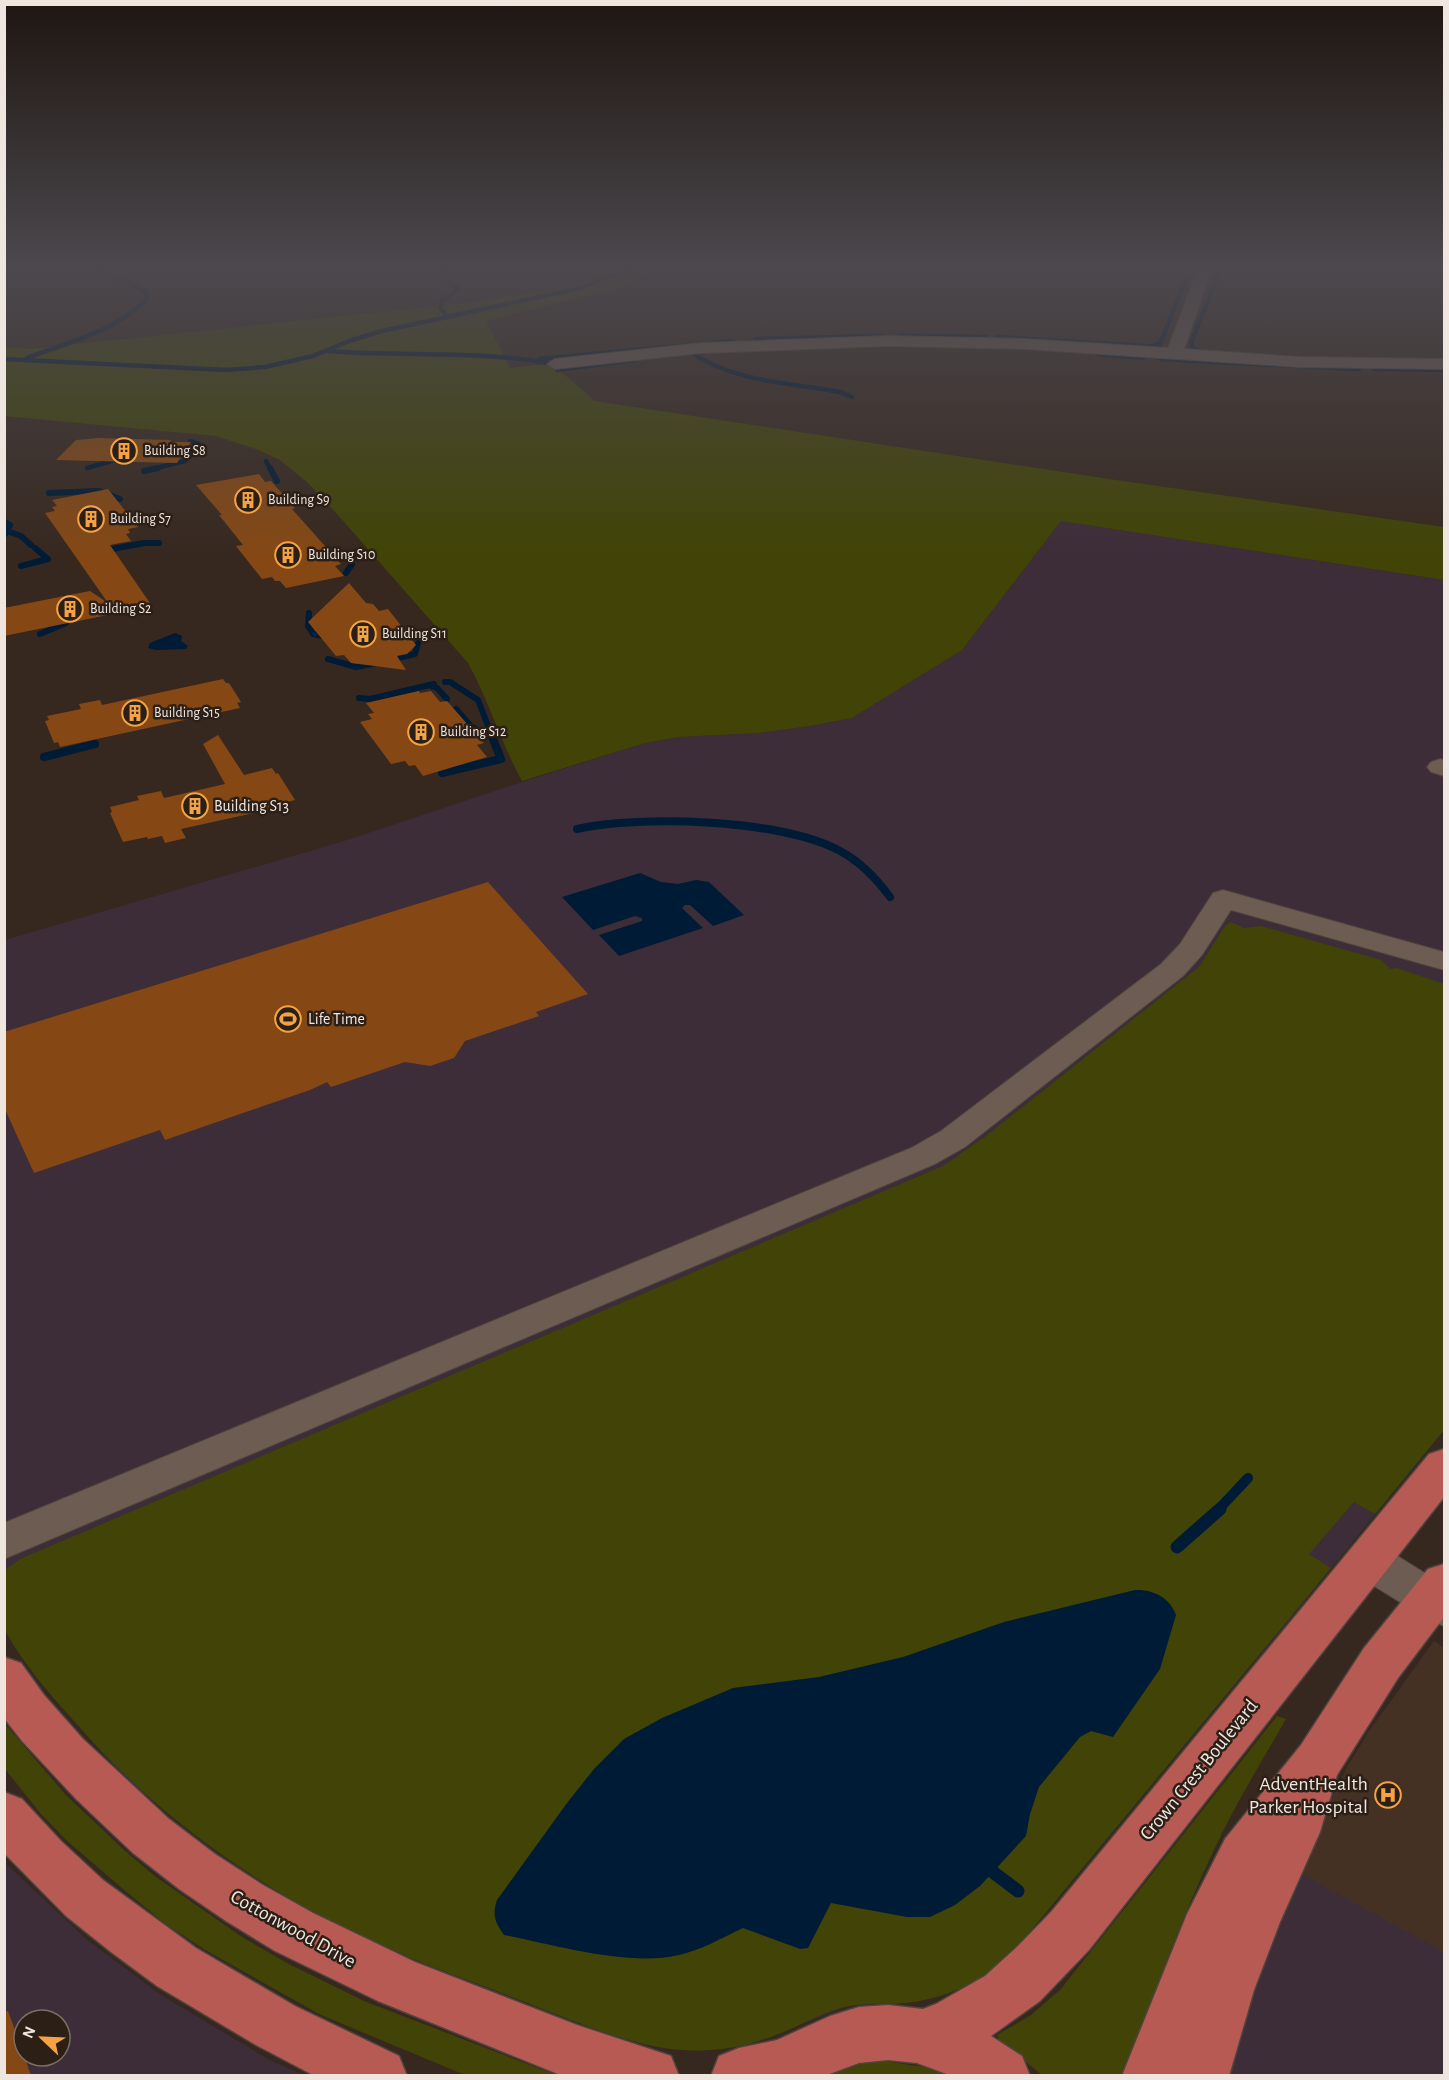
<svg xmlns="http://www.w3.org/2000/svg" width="1449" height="2080" viewBox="0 0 1449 2080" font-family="'Alegreya Sans',sans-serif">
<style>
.commercial{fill:#3d2d39;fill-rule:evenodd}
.built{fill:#443124}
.green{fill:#414406}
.water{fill:#001b35}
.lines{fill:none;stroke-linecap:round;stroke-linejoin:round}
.stream-far4{stroke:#001b35;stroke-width:4.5}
.stream-far3{stroke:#001b35;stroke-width:6}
.stream-far2{stroke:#001b35;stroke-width:8}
.stream-far1{stroke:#001b35;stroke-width:10}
.stream{stroke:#001b35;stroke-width:13}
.building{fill:#854814}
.minor-casing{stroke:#4f443d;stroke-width:2}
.major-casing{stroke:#4f443d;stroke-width:3}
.minor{fill:#6c5c52;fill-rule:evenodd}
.major{fill:#b75a54;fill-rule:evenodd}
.labels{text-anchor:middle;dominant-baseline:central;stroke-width:5;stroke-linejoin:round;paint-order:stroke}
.far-poi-label{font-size:14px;fill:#efe6e0;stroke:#2b1f16;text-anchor:start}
.poi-label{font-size:16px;fill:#efe6e0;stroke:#2b1f16;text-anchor:start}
.near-street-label{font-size:20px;fill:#efe6e0;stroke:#2b1f16}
.near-poi-label{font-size:20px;fill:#efe6e0;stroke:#2b1f16;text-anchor:end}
</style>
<rect width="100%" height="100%" fill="#36281f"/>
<g class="commercial">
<path d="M1061,521L1444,580V1430L1271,1642L969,1985L923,2000L847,2006L746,2046L683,2050L642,2044L395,1951L287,1896L236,1864L173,1817L132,1784L107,1758L53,1697L5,1629V940L341,842L522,782L645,743L679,737L758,733L810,726L852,718L962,650Z"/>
<path d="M1434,1641L1444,1648V2075L1220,2076L1233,2029L1327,1805L1368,1733Z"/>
<path d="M4,1862L86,1939L161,1995L268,2059L303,2075H5ZM24,2020H60V2056H24Z"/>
</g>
<path class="built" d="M1434,1641L1444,1648V1952L1296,1871L1347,1767L1368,1733Z"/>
<g class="green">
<path d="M606,266H663L624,286L486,321L510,368L551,363L595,401L1116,480L1444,527V580L1061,521L962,650L852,718L810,726L758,733L679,737L645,743L522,781C501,743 489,701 468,663L338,515L308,483L280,460L256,449L216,436L5,416L4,347L30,349L475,302L570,287Z"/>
<path d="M1231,922L1244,928L1261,926L1381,960L1390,969L1397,968L1444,984V1430L1375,1514L1354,1502L1309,1554L1331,1568L1019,1945C990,1978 950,1998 906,2003C887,2005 868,2002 850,2006C827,2010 807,2022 786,2031C753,2045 720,2053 683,2050C631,2047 567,2018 517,1999C477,1983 435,1969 395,1951C274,1900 160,1821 74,1721C50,1694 23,1664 6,1632C0,1620 5,1585 5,1570L20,1559L943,1166L986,1136L1199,967L1225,926Z"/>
<path d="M1277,1716L1286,1719C1261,1763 1234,1806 1213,1852C1179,1924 1151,1999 1128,2075H1042L999,2040L997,2035L1031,2015L1061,1989Z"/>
<path d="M5,1724L66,1795L124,1850L156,1877L242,1937L287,1963L364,2001L556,2075H465L321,2015L207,1951L167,1925L129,1894L66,1840L41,1814L5,1769Z"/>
<path d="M884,2061L924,2067L947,2075L825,2076L863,2063Z"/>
</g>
<g class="water">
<path d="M175,633L182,636L181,641L188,646L186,649L156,650L148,648L150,643Z"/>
<path d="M640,873L661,882L678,884L696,880L709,882L744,915L713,926L690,905H685L682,908L703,928L619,956L599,935L642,921V918L635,916L593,930L562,897Z"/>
<path d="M1135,1590C1152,1589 1170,1597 1176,1615L1160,1669L1113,1737L1091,1731L1080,1737L1039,1787L1030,1814L1026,1836L980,1886L955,1905L930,1917H907L831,1903L808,1948L800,1949L743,1928C722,1938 701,1950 679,1955C630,1967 554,1945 504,1935C495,1922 492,1916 497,1900L567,1803L594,1769L624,1739L662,1718L733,1688L819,1677L903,1657L1004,1622Z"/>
</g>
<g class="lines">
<g class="stream-far4">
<path d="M446,270L441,274L442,278L459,289L441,301V309L447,317"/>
<path d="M899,336L986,337"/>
<path d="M997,337L1160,347"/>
<path d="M755,339L883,336"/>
<path d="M1153,346L1161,342L1187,276"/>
<path d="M328,351C401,357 476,350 548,363"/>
<path d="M1200,351L1192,348V341L1219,273"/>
<path d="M692,353C734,382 791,383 840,392L852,397"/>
<path d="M1098,354L1143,358"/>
<path d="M27,358C64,344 122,329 147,298L144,291L93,266"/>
<path d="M4,359L226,370L265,367L313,356L349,341L382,331L581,288L636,266"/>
<path d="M539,359L733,341"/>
<path d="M1160,359L1359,369"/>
<path d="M1374,369L1444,370"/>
<path d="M557,370L635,360"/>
<path d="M266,461L270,469"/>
<path d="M87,468L115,460"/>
<path d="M152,469L185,461L199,447V444L190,441"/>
</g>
<g class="stream-far3">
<path d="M270,468L277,481"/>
<path d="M144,471L158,468"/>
<path d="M49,493L99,491L120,499"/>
<path d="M5,522L10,525L5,534"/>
<path d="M7,531L21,536L31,545"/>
<path d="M102,551L144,543H159"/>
<path d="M21,566L48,559L35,548"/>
<path d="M346,573L352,564"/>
<path d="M308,626L309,613"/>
<path d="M310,629L313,634L329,637"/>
<path d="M40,634L66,623"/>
<path d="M328,659L356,667L376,663"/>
<path d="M389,660L415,654L418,643"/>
<path d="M445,682H450L478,700L490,731"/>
<path d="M429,685L437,688L447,699"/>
<path d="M359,698L370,699L434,684"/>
<path d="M456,709L475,731"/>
</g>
<g class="stream-far2">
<path d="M474,729L477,733"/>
<path d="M44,757L95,744"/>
<path d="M442,773L501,759L489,729"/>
<path d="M577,829C641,815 781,819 840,851C861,862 876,878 890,897"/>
</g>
<path class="stream-far1" d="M1218,1510L1248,1478"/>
<g class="stream">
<path d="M1177,1547L1220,1509"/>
<path d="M985,1866L1018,1891"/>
</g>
</g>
<g class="building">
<path d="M98,438L171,440L170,442H191L177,463L56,460L76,440Z"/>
<path d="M259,474L265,482L271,481L295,508L292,509L341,564L335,566L344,576L286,588L280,581H275L272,577L262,579L236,546L243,545L219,515H222L196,485Z"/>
<path d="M108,489L138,527L128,529L130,533L126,534L131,541L110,545L152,606L4,636V608L90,591L108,603L45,513L55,511L52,507L57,506L52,500Z"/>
<path d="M349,583L366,603L373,604L379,611L388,609L416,645L407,654L397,656L406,670L351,663L344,655L336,656L308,622Z"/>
<path d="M223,679L226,683H229L241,702L237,703L240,708L60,747L58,742L54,743L45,721L49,720L47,716L81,709L79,704L100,700L102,705Z"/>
<path d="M419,691L420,693L431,691L440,702L447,701L484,743L477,745L487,757L423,776L415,765L409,766L405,761L391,764L360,722L372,719L368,714L374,713L366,703Z"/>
<path d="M218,735L244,775L272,768L276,774L278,773L295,800L275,805L277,808L181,829L186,838L165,843L162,836L148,839L147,837L123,842L110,813L112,812L110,807L139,800L137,796L161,791L164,798L225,784L203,744Z"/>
<path d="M488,882L588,994L536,1012L539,1016L465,1041L454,1058L430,1066L405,1062L331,1087L327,1082L310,1090L165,1140L160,1130L34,1173L4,1107V1032Z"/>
<path d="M8,2011L22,2049L31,2076H4V2012Z"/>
</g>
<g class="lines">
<g class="minor-casing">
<g id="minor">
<path d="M1199,266H1213L1184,349L1299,357L1444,359V369L1299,367L1025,349L887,346L701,353L555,369L547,364L555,359L701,343L887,336L1025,339L1168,348Z"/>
<path d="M1440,759L1444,760V776L1431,772L1427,767L1431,762Z"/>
<path d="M1223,890L1444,952V970L1231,910L1202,955L1183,976L965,1147L935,1164L4,1559V1523L911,1148L941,1131L1161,964L1180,944L1213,893Z"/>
<path d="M1368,1542L1383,1547L1444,1585V1626L1429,1620L1353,1573L1347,1560L1353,1547Z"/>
</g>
</g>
<g class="major-casing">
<g id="major">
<path d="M1444,1449V1497L1089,1950L1040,2001L991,2036L1022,2056L1030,2076H952L917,2063L888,2060L859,2063L824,2076H711L719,2056L739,2048L777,2040L830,2016L859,2007L888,2005L923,2009L936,2004L985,1976L1017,1947L1051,1912L1429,1454Z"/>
<path d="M1444,1564V1617L1398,1678L1337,1775L1320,1832L1280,1922L1254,1990L1229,2076H1122L1187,1914L1225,1839L1301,1745L1364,1648L1428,1569Z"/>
<path d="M4,1657L21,1663L44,1695L83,1739L169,1819L215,1854L263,1885L313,1913L415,1962L577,2025L671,2056L679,2076H563L378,2001L275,1951L226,1921L179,1889L133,1853L76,1799L22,1741L4,1718Z"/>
<path d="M4,1792L22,1799L61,1841L103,1880L196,1948L295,2006L399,2056L407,2076H315L256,2045L157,1986L111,1952L66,1916L4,1853Z"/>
</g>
</g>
<use href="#minor" class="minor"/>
<use href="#major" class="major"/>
</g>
<linearGradient id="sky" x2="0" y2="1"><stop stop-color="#1e1611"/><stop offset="0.48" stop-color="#4c484d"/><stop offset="1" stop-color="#4c484d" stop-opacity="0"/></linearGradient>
<rect width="1449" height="557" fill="url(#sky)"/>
<defs>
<g id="building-ring" transform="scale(1.35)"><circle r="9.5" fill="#2b1f16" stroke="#f4a344" stroke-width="1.5"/><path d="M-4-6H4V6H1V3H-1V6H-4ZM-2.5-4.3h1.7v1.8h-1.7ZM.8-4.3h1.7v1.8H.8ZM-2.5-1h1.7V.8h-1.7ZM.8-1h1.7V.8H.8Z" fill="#f4a344"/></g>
<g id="stadium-ring" transform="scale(1.35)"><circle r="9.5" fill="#2b1f16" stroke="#f4a344" stroke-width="1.5"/><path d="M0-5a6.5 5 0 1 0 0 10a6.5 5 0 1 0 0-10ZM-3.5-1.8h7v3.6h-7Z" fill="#f4a344"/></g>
<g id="hospital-ring" transform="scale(1.35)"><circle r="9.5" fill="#2b1f16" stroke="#f4a344" stroke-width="1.5"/><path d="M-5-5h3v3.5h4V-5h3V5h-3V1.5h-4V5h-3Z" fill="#f4a344"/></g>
</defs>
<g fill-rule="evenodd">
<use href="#building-ring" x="124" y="451"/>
<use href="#building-ring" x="248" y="500"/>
<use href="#building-ring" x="91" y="519"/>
<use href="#building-ring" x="288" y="555"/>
<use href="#building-ring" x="70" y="609"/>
<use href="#building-ring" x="363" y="634"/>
<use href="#building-ring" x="135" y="713"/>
<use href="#building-ring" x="421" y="732"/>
<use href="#building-ring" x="195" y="806"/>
<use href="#stadium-ring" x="288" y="1019"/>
<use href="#hospital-ring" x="1388" y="1795"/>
</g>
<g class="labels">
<g class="far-poi-label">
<text x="144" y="451">Building S8</text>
<text x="268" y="500">Building S9</text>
<text x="110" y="519">Building S7</text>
<text x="308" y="555">Building S10</text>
<text x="90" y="609">Building S2</text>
<text x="382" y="634">Building S11</text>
<text x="154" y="713">Building S15</text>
<text x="440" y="732">Building S12</text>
</g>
<g class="poi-label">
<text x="214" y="806">Building S13</text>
<text x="308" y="1019">Life Time</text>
</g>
<g class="near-street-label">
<text transform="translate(1199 1770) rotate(-51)">Crown Crest Boulevard</text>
<text transform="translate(293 1929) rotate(29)">Cottonwood Drive</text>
</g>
<g class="near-poi-label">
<text x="1368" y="1784">AdventHealth<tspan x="1368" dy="23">Parker Hospital</tspan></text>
</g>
</g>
<rect width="1449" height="2080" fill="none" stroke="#efe6e0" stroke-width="12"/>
<g transform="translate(42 2038) rotate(293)"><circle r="28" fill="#2b1f16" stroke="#796f67" stroke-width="1.5"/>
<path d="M0-4.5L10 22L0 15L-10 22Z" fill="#f4a344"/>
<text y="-9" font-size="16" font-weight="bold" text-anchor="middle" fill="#efe6e0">N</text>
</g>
</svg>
